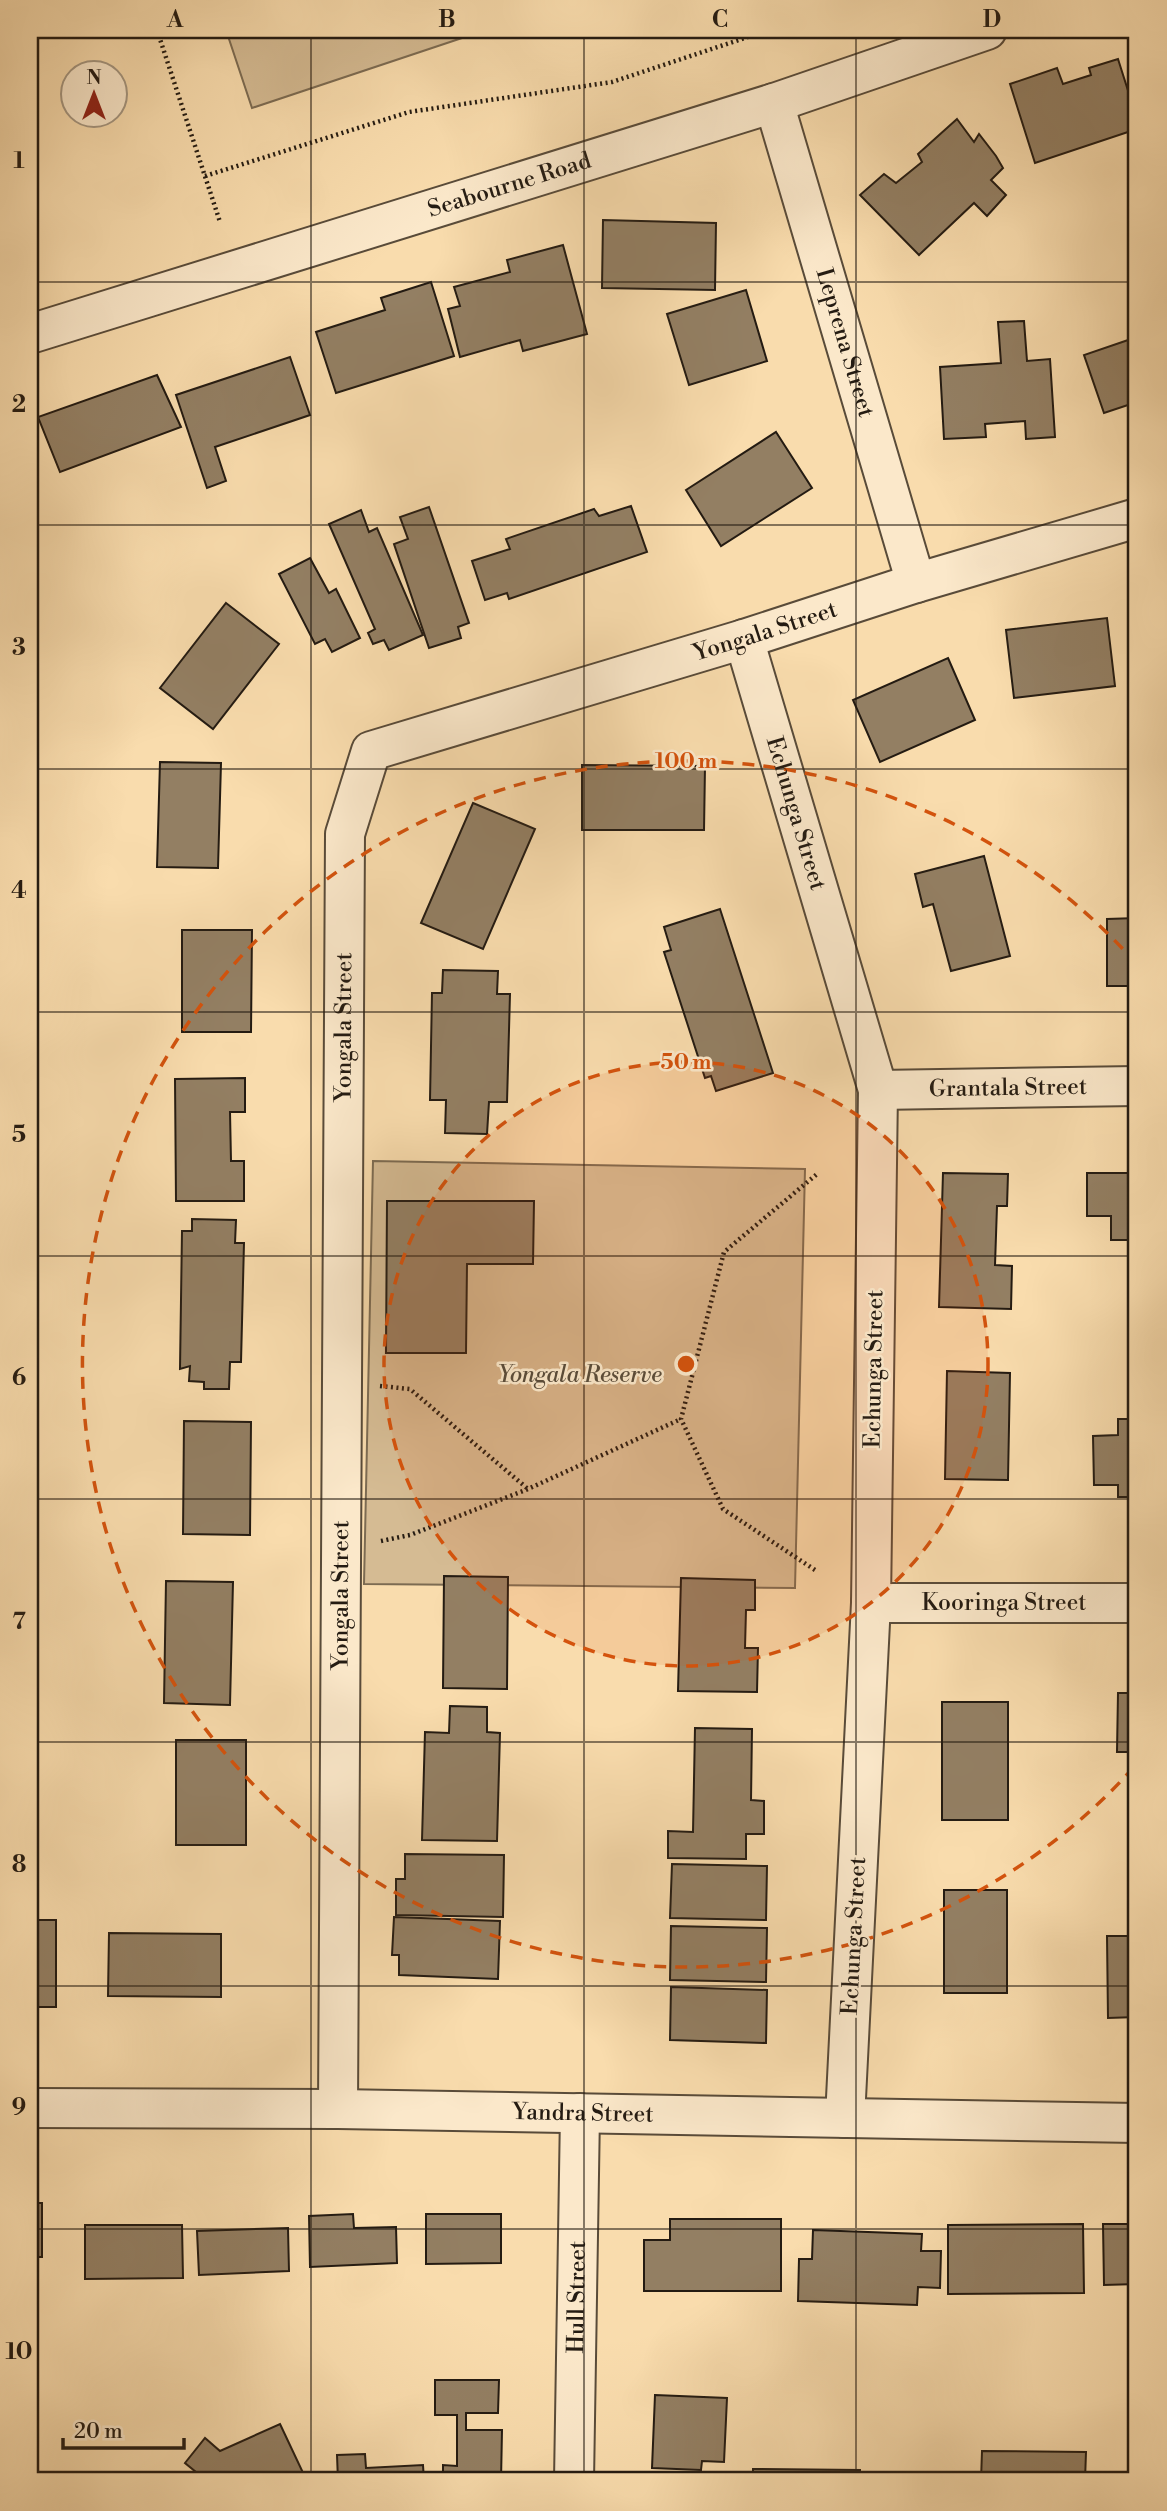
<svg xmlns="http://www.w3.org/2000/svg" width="1167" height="2511" viewBox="0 0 1167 2511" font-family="'Libre Bodoni',serif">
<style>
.green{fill:#d5bb93;stroke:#7c6b52;stroke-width:2}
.building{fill:#937f63;stroke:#241b12;stroke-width:2}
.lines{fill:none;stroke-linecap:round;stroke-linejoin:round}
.street-casing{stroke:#594b39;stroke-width:42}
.path{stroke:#241b12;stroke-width:4.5;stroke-dasharray:2 3.5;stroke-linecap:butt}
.street{stroke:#fbe8ca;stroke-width:38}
.grid{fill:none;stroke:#241b12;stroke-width:2;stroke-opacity:0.55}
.ring{fill:none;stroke:#d4530d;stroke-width:3.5;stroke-dasharray:12 9}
.labels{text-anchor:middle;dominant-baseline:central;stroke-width:5;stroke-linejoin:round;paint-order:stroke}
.street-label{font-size:23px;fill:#241b12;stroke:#fbe8ca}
.park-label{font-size:23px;font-style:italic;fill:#594b39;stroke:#fbe8ca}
.centre{fill:#d4530d;stroke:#fbe8ca;stroke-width:3.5}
.ring-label{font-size:21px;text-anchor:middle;font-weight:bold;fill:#d4530d;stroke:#fbe8ca;stroke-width:5;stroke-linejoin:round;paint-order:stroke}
.neatline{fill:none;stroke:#241b12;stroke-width:2.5}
.grid-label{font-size:23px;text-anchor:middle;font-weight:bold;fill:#241b12}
</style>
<rect width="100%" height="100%" fill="#f9dcad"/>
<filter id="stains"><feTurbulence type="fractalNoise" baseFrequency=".00286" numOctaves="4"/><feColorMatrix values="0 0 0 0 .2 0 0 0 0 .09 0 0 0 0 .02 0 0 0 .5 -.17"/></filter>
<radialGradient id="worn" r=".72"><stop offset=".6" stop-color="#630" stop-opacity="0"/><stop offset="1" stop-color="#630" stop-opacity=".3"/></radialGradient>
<g class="green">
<path d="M226,30H486L252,108Z"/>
<path d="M373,1161L805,1169L795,1588L364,1584Z"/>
</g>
<g class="building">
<path d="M1118,59L1137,119V129L1035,163L1010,84L1057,68L1063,84L1091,75L1089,68Z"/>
<path d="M957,119L974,142L979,134L996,156L1003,168L991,180L1006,195L987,216L974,203L919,255L860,195L884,174L896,183L922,162L918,154Z"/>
<path d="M603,220L716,223L715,290L602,288Z"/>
<path d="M563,245L587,334L523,351L520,340L460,357L448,309L460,306L454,287L510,272L507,260Z"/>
<path d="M431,282L454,356L336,393L316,332L385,310L381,298Z"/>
<path d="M746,290L767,361L689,385L667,314Z"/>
<path d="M1024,321L1027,361L1050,359L1055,437L1026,439L1025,421L985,424L986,437L944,439L940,367L1001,363L998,322Z"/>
<path d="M1137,337V402L1104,413L1084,355Z"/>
<path d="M290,357L310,415L215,447L226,481L207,488L176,395Z"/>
<path d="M157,375L181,427L60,472L38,417Z"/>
<path d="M776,432L812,488L721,546L686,490Z"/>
<path d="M631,506L647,552L509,599L507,593L485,600L472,561L510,549L506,539L594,509L599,516Z"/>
<path d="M429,507L469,623L458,627L461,638L429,648L394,544L408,539L400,517Z"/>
<path d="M361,510L369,532L377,528L423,635L389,650L384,640L373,644L368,633L375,629L329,524Z"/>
<path d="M310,558L329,593L336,589L360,638L332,652L325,639L315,644L279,574Z"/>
<path d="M226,603L279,644L213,729L160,688Z"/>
<path d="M1107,618L1115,686L1014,698L1006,630Z"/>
<path d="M948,658L975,720L880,762L853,700Z"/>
<path d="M160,762L221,763L218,868L157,867Z"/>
<path d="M582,765L705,766L704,830H582Z"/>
<path d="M473,803L535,829L483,949L421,923Z"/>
<path d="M984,856L1010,956L951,971L933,904L923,907L915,874Z"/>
<path d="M720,909L773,1073L716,1091L711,1076L705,1078L664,952L671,950L664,927Z"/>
<path d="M1137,918V986H1107V919Z"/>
<path d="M182,930H252L251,1032H182Z"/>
<path d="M443,970L498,971L497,994H510L507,1102H489L487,1134L445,1133L446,1100H430L432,993H442Z"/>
<path d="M245,1078V1112H230L231,1161H244V1201H176L175,1079Z"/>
<path d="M943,1173L1008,1174L1007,1206H997L995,1265L1012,1266L1011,1309L939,1307Z"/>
<path d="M1087,1173H1137V1240H1111V1216H1087Z"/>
<path d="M387,1201H534L533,1264H467L466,1353H386Z"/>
<path d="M192,1219L236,1220L235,1243H244L241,1362H230L229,1389H204V1382L189,1381L190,1366L180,1369L182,1231H192Z"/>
<path d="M947,1371L1010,1373L1008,1480L945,1479Z"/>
<path d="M1118,1419H1137V1497H1118V1485H1094L1093,1436L1118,1435Z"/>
<path d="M184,1421L251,1422L250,1535L183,1534Z"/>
<path d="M444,1576L508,1577L507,1689L443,1688Z"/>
<path d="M681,1578L755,1580V1610H746L745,1648H758L757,1692L678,1691Z"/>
<path d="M166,1581L233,1582L230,1705L164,1703Z"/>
<path d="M1118,1693H1137V1752H1117Z"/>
<rect x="942" y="1702" width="66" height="118"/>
<path d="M450,1706L487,1707V1732L500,1733L497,1841L422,1840L425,1732L449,1733Z"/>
<path d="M695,1728L752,1729L751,1800L764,1801V1834H746V1859L668,1858V1831L693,1832Z"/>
<rect x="176" y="1740" width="70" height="105"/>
<path d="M405,1854L504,1855L503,1917L396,1915V1879H405Z"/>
<path d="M672,1864L767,1866L766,1920L670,1918Z"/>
<rect x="944" y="1890" width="63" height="103"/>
<path d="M394,1917L500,1921L498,1979L399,1975V1955H392Z"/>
<rect x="30" y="1920" width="26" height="87"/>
<path d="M671,1926L767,1928L766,1982L670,1980Z"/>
<path d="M109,1933L221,1934V1997L108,1996Z"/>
<path d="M1107,1936H1137V2017L1108,2018Z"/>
<path d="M671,1987L767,1990L766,2043L670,2040Z"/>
<rect x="30" y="2203" width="12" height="54"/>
<path d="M353,2214L354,2228L396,2227L397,2263L310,2267L309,2216Z"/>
<path d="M426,2214H501V2263L426,2264Z"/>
<path d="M670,2219H781V2291H644V2240H670Z"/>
<path d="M1083,2224L1084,2293L948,2294V2225Z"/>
<path d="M1103,2224H1137V2284L1104,2285Z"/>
<path d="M85,2225H182L183,2278L85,2279Z"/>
<path d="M288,2228L289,2271L199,2275L197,2231Z"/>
<path d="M813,2230L922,2234L921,2251H941L940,2288L918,2287L917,2305L798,2301L799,2259H812Z"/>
<path d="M435,2380H499L498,2413H466V2430H502L501,2481H443V2465L457,2466V2415H435Z"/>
<path d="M655,2395L727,2398L724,2462L702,2461L701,2470L652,2468Z"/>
<path d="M280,2424L305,2477L296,2481H207L185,2463L205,2438L220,2451Z"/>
<path d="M982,2451L1086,2452L1085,2481H981Z"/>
<path d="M365,2454L366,2468L423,2465L424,2481H338L337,2455Z"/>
<path d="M753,2469L860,2470V2481H753Z"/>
<path d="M640,2475L743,2477V2481H640Z"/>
</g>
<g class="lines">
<g class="street-casing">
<g id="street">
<path id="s1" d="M774,103L916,583"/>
<path id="s2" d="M30,334L774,103L987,30"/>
<path id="s3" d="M744,639L878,1090L871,1603L845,2118"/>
<path id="s4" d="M878,1090L1137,1086"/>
<path id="s5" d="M871,1603H1137"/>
<path id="s6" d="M30,2108L338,2109L1137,2123"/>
<path id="s7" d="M338,2109L345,834L371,751L744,639L916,583L1137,518"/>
<path id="s8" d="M574,2481L580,2113"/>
</g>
</g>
<g class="path">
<path d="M157,30L220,222"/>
<path d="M205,176L409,112L612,82L769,30"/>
<path d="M380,1386L410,1389L528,1489"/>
<path d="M381,1541L410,1535L528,1489L681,1419"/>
<path d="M815,1570L723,1509L681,1419L724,1252L817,1174"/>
</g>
<use href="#street" class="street"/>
</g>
<path class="grid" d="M311,30V2481M584,30V2481M856,30V2481M30,282H1137M30,525H1137M30,769H1137M30,1012H1137M30,1256H1137M30,1499H1137M30,1742H1137M30,1986H1137M30,2229H1137"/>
<circle cx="686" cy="1364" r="302" fill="#d4530d" fill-opacity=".12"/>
<g class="ring">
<circle cx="686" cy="1364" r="302"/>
<path d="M1134 1767A603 603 0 1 1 1134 961"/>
</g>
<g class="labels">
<g class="street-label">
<text stroke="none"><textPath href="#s2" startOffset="502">Seabourne Road</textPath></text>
<text stroke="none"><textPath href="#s1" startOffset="250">Leprena Street</textPath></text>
<text stroke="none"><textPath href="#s7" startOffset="1774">Yongala Street</textPath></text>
<text stroke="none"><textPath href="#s3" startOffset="182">Echunga Street</textPath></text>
<text stroke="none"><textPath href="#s7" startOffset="1082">Yongala Street</textPath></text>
<text stroke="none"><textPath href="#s4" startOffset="130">Grantala Street</textPath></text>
<text transform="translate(874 1369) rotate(-89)">Echunga Street</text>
<text stroke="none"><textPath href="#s7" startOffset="514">Yongala Street</textPath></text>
<text stroke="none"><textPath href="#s5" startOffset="133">Kooringa Street</textPath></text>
<text transform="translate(854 1936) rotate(-87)">Echunga Street</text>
<text stroke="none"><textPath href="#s6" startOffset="553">Yandra Street</textPath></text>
<text stroke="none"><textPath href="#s8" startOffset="184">Hull Street</textPath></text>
</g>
<g class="park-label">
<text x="580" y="1375">Yongala Reserve</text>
</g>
</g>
<circle cx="686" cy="1364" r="10" class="centre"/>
<g class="ring-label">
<text x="686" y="768">100 m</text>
<text x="686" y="1069">50 m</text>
</g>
<rect width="1167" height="2511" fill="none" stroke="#f9dcad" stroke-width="77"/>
<g transform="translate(94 94)"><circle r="33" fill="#fbe8ca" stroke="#a59680" stroke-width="2"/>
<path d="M0-5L12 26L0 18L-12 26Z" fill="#8f2418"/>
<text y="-10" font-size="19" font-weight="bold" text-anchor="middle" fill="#241b12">N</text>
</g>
<path d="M63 2438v10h121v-10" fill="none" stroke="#241b12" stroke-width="3.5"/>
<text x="74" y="2438" font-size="21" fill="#241b12" stroke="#fbe8ca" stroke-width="5" paint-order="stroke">20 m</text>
<rect x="38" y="38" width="1090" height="2434" class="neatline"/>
<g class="grid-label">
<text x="175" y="27">A</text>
<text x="447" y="27">B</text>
<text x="720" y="27">C</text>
<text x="992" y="27">D</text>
<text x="19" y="168">1</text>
<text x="19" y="412">2</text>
<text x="19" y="655">3</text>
<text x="19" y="898">4</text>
<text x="19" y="1142">5</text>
<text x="19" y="1385">6</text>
<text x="19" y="1629">7</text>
<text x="19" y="1872">8</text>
<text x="19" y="2115">9</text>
<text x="19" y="2359">10</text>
</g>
<rect width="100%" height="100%" filter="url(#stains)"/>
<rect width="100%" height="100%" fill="url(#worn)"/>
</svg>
